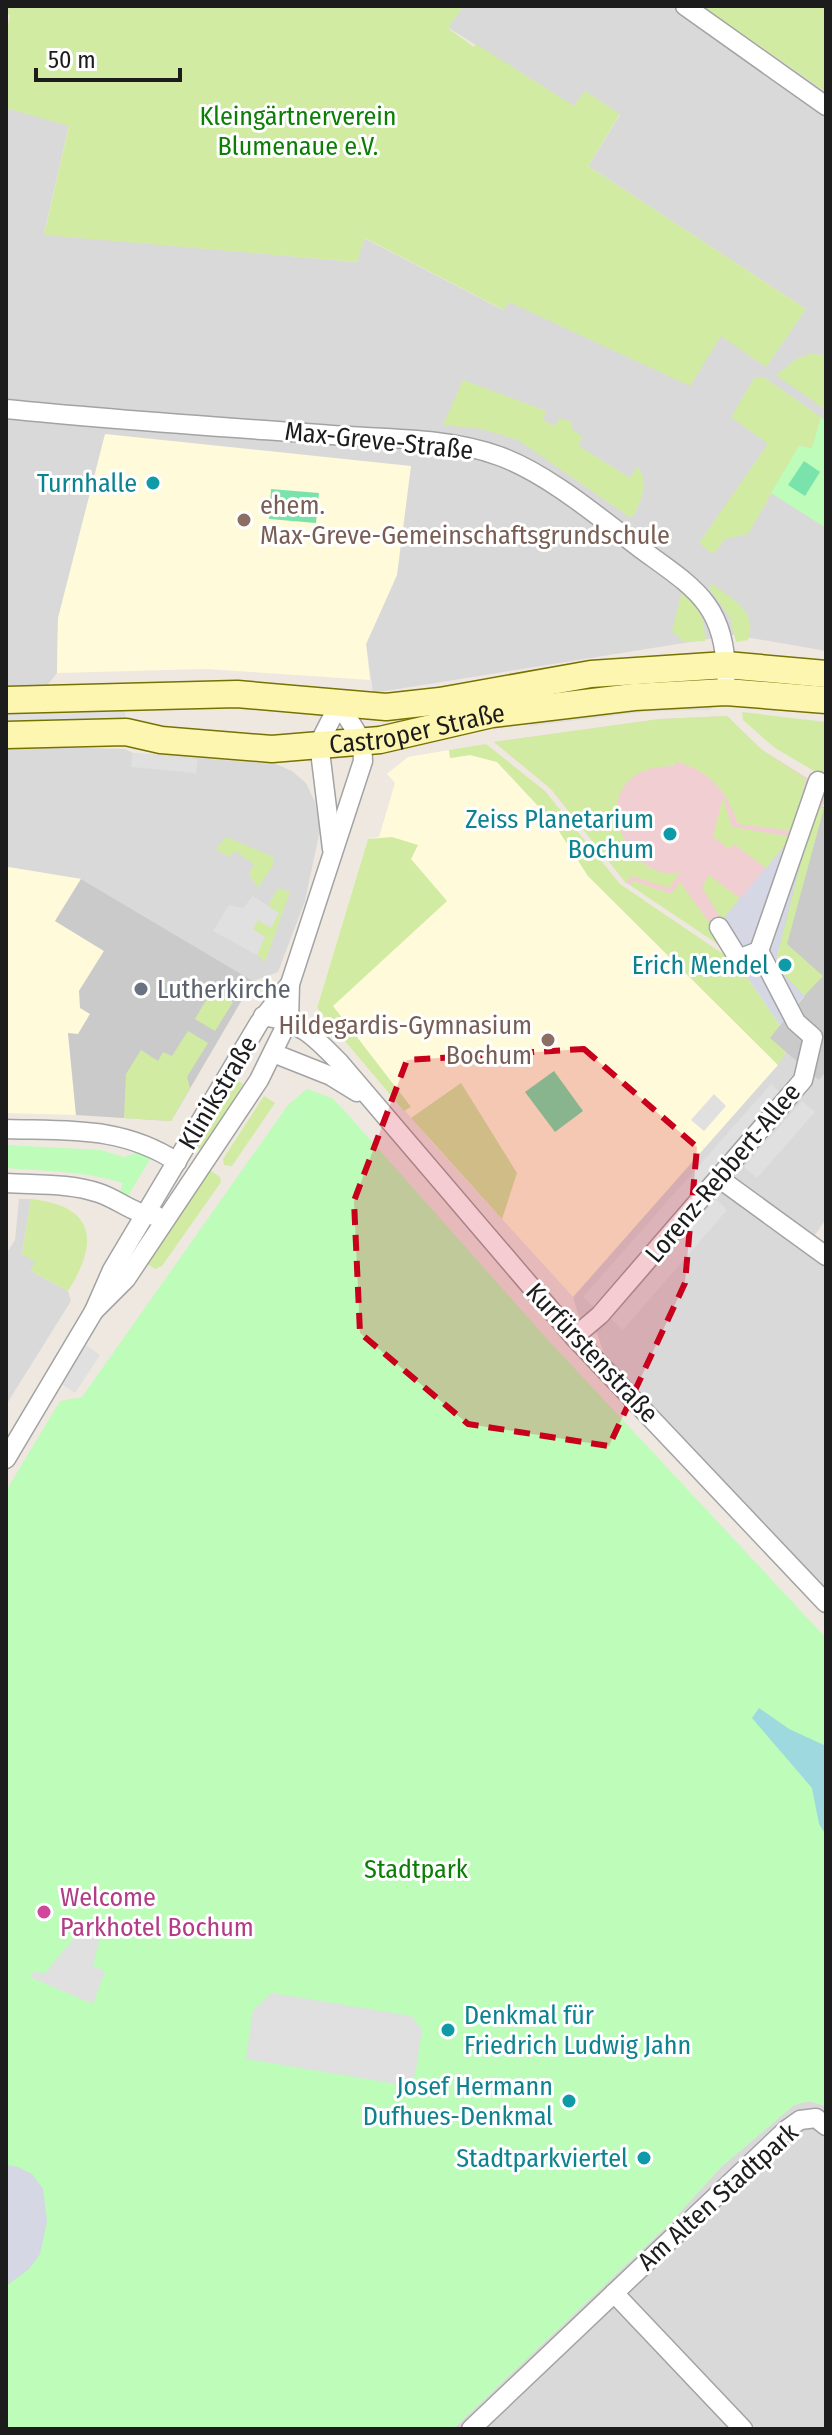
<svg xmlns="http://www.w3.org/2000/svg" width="832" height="2435" viewBox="0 0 832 2435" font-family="'Fira Sans Condensed',sans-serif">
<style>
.residential{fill:#dad9d9}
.commercial{fill:#f1ced1}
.education{fill:#fffad9}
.religious{fill:#cacaca}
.grass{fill:#d1eca2}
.park{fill:#bdfcb9}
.pitch{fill:#79e3ab}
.parking{fill:#e0e0e0}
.plaza{fill:#d5d7e4}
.water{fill:#9ed9df}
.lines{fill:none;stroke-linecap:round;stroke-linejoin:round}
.street-casing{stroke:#a3a3a3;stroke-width:21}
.secondary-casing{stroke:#767200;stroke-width:29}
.street{stroke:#fff;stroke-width:18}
.secondary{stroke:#fdf6b0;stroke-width:26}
.marked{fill:#c8001c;fill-opacity:0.2;stroke:#c8001c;stroke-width:6;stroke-dasharray:16 10;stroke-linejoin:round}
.culture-dot{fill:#0f9aa8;stroke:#fff;stroke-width:3}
.education-dot{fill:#8d6e63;stroke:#fff;stroke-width:3}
.worship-dot{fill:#6b7280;stroke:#fff;stroke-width:3}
.hotel-dot{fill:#d1479c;stroke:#fff;stroke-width:3}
.labels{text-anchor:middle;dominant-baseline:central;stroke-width:6;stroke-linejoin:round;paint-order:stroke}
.park-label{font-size:26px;fill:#0b7f05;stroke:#fff}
.street-label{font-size:26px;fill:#1c1c1c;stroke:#fff}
.culture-label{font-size:26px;fill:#0d838f;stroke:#fff;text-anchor:end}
.education-label{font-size:26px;fill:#785e54;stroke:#fff;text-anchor:start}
.worship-label{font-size:26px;fill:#5b616d;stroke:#fff;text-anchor:start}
.hotel-label{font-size:26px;fill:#b23c85;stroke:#fff;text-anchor:start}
</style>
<rect width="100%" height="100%" fill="#eee8e1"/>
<g class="residential">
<path d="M414,6H702L826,92V651L734,635L373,693L366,644L397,575L58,618L57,673L45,688L6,691V108L69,125L44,234L357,262L364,238L503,310L508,302L721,335L806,309L588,166L620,115L574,107Z"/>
<path d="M6,746L125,749L133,753L276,764L292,771L306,783L315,802L320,830L305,901L278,972L253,981L81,879L8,867L6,916Z"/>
<path d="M786,1052L819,1080L826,1072V1219L815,1235L826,1243V1589L604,1353L597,1334L578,1314L573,1297Z"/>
<path d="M19,1199H31L22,1254L36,1262L31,1271L68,1291L71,1301L6,1405V1254L15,1240Z"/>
<path d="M808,2101L826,2106V2429H453L671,2222L721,2167L794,2105Z"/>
</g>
<path class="commercial" d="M727,716L761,749L826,790V802L715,929L626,883L551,789L494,742L660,719Z"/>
<g class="education">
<path d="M105,434L411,466L397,575L366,644L370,680L206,669L57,673L58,618Z"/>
<path d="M449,750L451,758L470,755L497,762L553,822L588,876L778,1065L573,1297L431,1141L317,1008L368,839L379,837L395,783L387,774L408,757Z"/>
<path d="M8,867L81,879L55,921L104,951L79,991L90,1014L78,1035L68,1033L76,1115L6,1113Z"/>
</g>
<g class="religious">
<path d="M826,802V1072L819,1080L769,1038L804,997L778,968L780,937L806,841L820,807H824Z"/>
<path d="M81,879L253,981L171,1121L76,1115L68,1033L78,1034L90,1014L80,1008L79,991L104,951L55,921Z"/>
</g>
<g class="grass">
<path d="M6,6H460L462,8L448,28L474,47L476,44L574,106L585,91L620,114L588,166L806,309L766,367L721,336L690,386L509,302L504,310L365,238L357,262L44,235L69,126L6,108V34L10,15L6,13Z"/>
<path d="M702,6H826V92Z"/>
<path d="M810,354L826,355V410L776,375L798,358Z"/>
<path d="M755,377L765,378L821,417L812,448L799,446L748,534L725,539L713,554L699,543L768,444L731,417Z"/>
<path d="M463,380L546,411L543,420L556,426L559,418L573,423L571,428L582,437L579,446L630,478L637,467C650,477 641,507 631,518L518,440L482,429L443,425Z"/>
<path d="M712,584C732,599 759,612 748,640L736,642L730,617L709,588Z"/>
<path d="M682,592C699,606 705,619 705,641L684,642L672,631Z"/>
<path d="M742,712L826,722V778L775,748L743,720Z"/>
<path d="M727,716L761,749L806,779L793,831L738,824C726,789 711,772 675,761V766C574,765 624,887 680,872L669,888L632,876L626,883L551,789L494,742L660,719Z"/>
<path d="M486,744L545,791L620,884L738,964L780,1025L770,1038L786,1052L778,1065L588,876L553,822L497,762L470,755L450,758L449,750Z"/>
<path d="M723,798L732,827L792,837L767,869L734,844L729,849L713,836Z"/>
<path d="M820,807L824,808L787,944L823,976L804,996L778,968L777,956L806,841Z"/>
<path d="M226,837L274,857V864L258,888L249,874L254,864L235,851L229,857L216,849Z"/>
<path d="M392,837L418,845L411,859L447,901L333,1006L411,1107L404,1111L317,1008L368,839Z"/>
<path d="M709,875L742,900L723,922L702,887Z"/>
<path d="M633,881L671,894L680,882L731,953L631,886Z"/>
<path d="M278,888L290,892L265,962L257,955L265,937L252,929L258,920L271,927L279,913L268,906Z"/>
<path d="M212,990L233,1002L215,1031L195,1019Z"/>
<path d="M188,1031L208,1043L187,1077L190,1088L171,1121L124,1118L126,1074L141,1050L158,1061L163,1052L172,1056Z"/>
<path d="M238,1081L243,1084L203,1151L197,1147Z"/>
<path d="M461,1083L517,1173L502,1219L411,1118Z"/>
<path d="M264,1096L275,1103L232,1166L224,1165L223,1159Z"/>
<path d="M210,1170L220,1177L221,1182L162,1266L155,1269L146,1263Z"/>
<path d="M31,1199C96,1206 99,1242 68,1291L31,1271L35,1262L22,1254Z"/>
</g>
<g class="park">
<path d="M821,417L826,421V528L771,493L799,446L812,448Z"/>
<path d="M307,1089L332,1098L342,1108L548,1340L826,1638V2106L809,2101L794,2105L721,2167L671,2222L453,2429H6V1491L60,1401L82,1397L288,1105Z"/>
<path d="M6,1145L101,1150L124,1157L143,1151L152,1156L126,1199L119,1194L123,1183C85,1171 46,1171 6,1168Z"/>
</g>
<g class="pitch">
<path d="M804,461L820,472L805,496L788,485Z"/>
<path d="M271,489L319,493L316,523L269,519Z"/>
<path d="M554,1071L583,1111L555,1132L525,1092Z"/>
</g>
<g class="parking">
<path d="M124,694L126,732L6,735V700Z"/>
<path d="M719,700L710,710L652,711L530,726L527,718Z"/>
<path d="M132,753L198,759L196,773L131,767Z"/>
<path d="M253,896L279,913L271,928L258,920L253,929L265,937L257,955L213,931L229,905L243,908Z"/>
<path d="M771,1084L782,1094L594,1307L583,1297Z"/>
<path d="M714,1094L726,1106L704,1131L691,1120Z"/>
<path d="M802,1101L815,1112L757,1178L744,1167Z"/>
<path d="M716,1199L727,1210L623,1330L611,1319Z"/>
<path d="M86,1345L100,1355L75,1393L60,1383Z"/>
<path d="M87,1923L101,1933L93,1966L105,1971L93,2004L30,1977L34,1972L45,1973Z"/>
<path d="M272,1993L411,2016L422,2029L415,2076L403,2085L246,2059L253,2010Z"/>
</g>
<g class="plaza">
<path d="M792,837L806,841L777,956L778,968L804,996L780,1025L714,929Z"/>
<path d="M6,2165L18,2167L32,2174L43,2189L47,2221L40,2254L29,2269L6,2286Z"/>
</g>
<path class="water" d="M759,1708L789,1729L826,1746V1835L819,1824L812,1788L752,1718Z"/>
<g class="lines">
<g class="street-casing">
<g id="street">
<path d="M685,6L826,106"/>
<path d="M6,409C114,420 223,427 332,435C386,439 448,437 499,456C547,473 600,518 641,549C693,587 726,604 726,676"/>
<path d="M332,849L319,743L339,704"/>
<path d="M719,927L740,961"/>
<path d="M735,960L759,951L818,781"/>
<path d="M263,1016C300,1021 315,1037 340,1063L574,1337L826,1603"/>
<path d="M273,1053L331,1076L357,1092"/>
<path d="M6,1129C69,1131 122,1126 177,1162"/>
<path d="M720,1179L826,1256"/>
<path d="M6,1183C37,1185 70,1183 99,1193C120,1200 134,1215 157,1216"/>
<path d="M94,1311L126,1279L259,1080L289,1019L290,984L363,761L362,741L339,704"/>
<path d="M574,1337L600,1315L803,1080L813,1037L796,1022L759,951"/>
<path d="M6,1459L94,1311L112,1270L259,1023L290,984"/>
<path d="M614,2293L743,2429"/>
<path d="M471,2429L786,2130L800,2120L816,2118L826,2126"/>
</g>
</g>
<g class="secondary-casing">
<g id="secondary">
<path d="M6,700L237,694L386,707L440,701L591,674L726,665L826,674"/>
<path id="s1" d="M6,735L126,732L161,740L272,749L380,740L492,714L634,697L726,692L826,700"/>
</g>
</g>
<use href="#street" class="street"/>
<use href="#secondary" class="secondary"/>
</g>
<path class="marked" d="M584,1049L697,1147L685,1283L609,1446L468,1424L360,1333L354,1201L407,1060Z"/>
<g class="culture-dot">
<circle cx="153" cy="483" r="8"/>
<circle cx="670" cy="834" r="8"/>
<circle cx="785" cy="965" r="8"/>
<circle cx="448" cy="2030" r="8"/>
<circle cx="569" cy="2101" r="8"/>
<circle cx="644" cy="2158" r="8"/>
</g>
<g class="education-dot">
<circle cx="244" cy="520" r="8"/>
<circle cx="548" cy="1040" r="8"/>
</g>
<circle class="worship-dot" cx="141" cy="989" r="8"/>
<circle class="hotel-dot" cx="44" cy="1912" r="8"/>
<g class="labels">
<g class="park-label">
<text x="298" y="116">Kleingärtnerverein<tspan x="298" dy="30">Blumenaue e.V.</tspan></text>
<text x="416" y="1869">Stadtpark</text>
</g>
<g class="street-label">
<text transform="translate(379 441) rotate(6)">Max-Greve-Straße</text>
<text stroke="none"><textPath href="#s1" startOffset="414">Castroper Straße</textPath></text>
<text transform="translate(218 1093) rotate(-59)">Klinikstraße</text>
<text transform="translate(723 1173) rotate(-50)">Lorenz-Rebbert-Allee</text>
<text transform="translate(592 1353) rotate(47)">Kurfürstenstraße</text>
<text transform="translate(718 2197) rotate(-42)">Am Alten Stadtpark</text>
</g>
<g class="culture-label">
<text x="137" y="483">Turnhalle</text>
<text x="654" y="819">Zeiss Planetarium<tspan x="654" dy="30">Bochum</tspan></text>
<text x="769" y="965">Erich Mendel</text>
<text x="464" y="2015" text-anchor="start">Denkmal für<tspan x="464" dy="30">Friedrich Ludwig Jahn</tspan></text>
<text x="553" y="2086">Josef Hermann<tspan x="553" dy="30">Dufhues-Denkmal</tspan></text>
<text x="628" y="2158">Stadtparkviertel</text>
</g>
<g class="education-label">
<text x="260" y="505">ehem.<tspan x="260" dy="30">Max-Greve-Gemeinschaftsgrundschule</tspan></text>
<text x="532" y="1025" text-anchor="end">Hildegardis-Gymnasium<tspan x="532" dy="30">Bochum</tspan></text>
</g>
<g class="worship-label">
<text x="157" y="989">Lutherkirche</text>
</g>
<g class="hotel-label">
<text x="60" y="1897">Welcome<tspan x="60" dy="30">Parkhotel Bochum</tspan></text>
</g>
</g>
<rect width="832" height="2435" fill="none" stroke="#1c1c1c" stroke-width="16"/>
<path d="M36 68v12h144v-12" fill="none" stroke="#1c1c1c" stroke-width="4"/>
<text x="48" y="68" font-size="24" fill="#1c1c1c" stroke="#ffffff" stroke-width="6" paint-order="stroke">50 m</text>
</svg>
